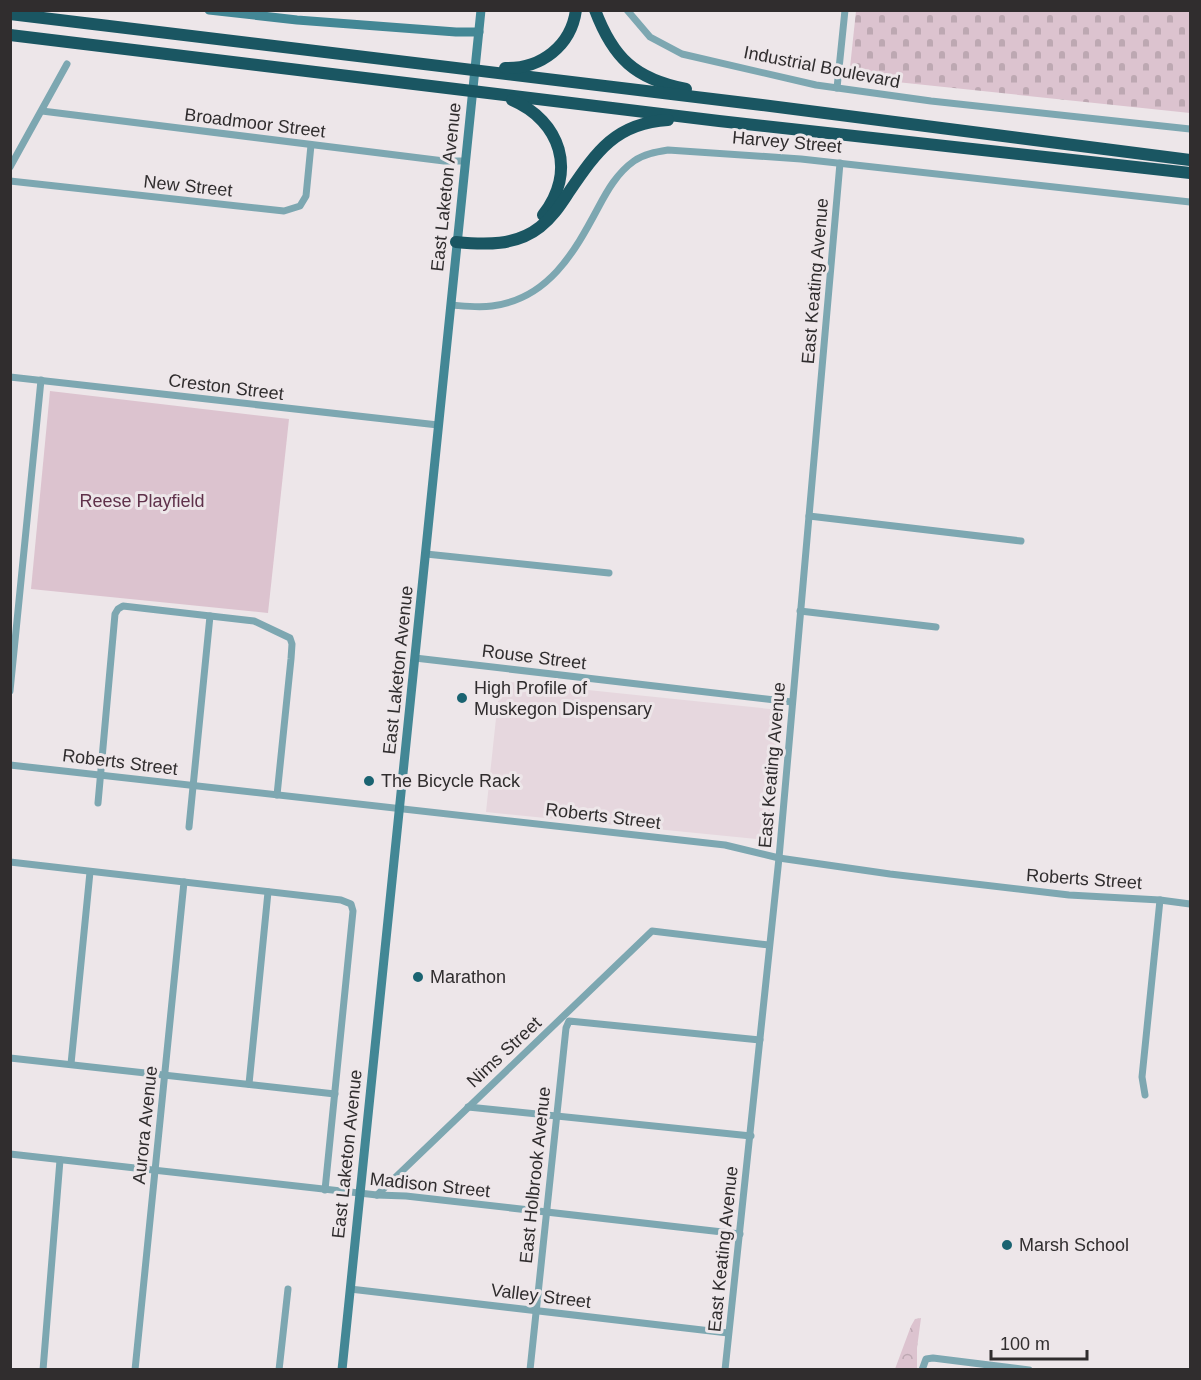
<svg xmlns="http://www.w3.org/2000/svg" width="1201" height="1380" viewBox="0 0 1201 1380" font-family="Helvetica,sans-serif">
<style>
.built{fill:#e6d7de}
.forest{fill:url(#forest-crowns)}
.cemetery{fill:url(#cemetery-stones)}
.green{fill:#dcc3cf}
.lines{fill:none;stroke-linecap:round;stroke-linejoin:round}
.street{stroke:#7da7b1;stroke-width:7}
.secondary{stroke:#438795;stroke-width:9}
.highway{stroke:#1a5662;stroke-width:12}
.poi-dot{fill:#1a6371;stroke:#ede6e9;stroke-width:2}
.labels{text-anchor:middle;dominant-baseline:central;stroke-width:6;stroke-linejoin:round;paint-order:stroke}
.street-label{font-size:18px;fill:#302d2e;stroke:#ede6e9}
.park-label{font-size:18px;fill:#5f314a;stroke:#ede6e9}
.poi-label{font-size:18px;fill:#302d2e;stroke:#ede6e9;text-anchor:start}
</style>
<defs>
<pattern id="forest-crowns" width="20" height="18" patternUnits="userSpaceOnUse" patternTransform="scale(1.5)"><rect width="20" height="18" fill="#dcc3cf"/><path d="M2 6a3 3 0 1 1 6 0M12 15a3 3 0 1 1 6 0" fill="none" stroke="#bda8b2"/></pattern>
<pattern id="cemetery-stones" width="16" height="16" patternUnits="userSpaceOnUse" patternTransform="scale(1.5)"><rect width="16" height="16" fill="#dcc3cf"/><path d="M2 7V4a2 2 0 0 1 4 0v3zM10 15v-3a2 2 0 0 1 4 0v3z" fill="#bda8b2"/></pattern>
</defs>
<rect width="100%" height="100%" fill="#ede6e9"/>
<path class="built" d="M500,681L780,710L767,840L486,812Z"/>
<path class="forest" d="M921,1318L917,1348V1369H895L911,1326L915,1319Z"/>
<path class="cemetery" d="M856,11H1190V113L849,77Z"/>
<path class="green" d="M50,391L289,419L268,613L31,589Z"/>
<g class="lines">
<g class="street">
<path d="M627,10L650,37L682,54L816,85L931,101L1190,129"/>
<path d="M837,88L845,10"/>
<path d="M42,111L444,161H465"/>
<path d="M10,167L67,64"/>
<path d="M10,181L284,211L300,206L306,196L311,145"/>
<path d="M451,305C464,306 478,308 492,306C548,299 574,253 598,208C607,191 617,173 634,161C644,154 656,152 668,150L801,159L1190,202"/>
<path d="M10,377L438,425"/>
<path d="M809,516L1021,541"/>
<path d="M426,554L609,573"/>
<path d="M800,611L936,627"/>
<path d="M415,658L792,702"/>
<path d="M10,691L41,380"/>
<path d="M10,765L725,845L779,858L890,874L1069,895L1160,900L1190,904"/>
<path d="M98,803L115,614L118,609L123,606L254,621L290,638L292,644L291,659L277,795"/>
<path d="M189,827L210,616"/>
<path d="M10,862L341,900L351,904L353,911L325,1190"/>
<path d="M10,1058L335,1094"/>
<path d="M71,1064L90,872"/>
<path d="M249,1084L268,892"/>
<path d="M1145,1095L1142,1077L1160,900"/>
<path d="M468,1107L751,1136"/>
<path d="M10,1154L377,1195L406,1196L740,1234"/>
<path d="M377,1195L652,931L769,945"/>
<path d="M350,1289L728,1333"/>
<path d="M43,1370L60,1160"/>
<path d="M135,1370L184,882"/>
<path d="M279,1370L288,1289"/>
<path d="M530,1370L566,1028L569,1021L760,1040"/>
<path d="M725,1370L779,858L840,163"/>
<path d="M922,1370L926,1359L933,1358L1029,1370"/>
</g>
<g class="secondary">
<path d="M209,10L297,20L456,32H479"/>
<path d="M342,1370L481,10"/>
</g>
<g class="highway">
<path d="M595,10C613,58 635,79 686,89"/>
<path d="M10,14L762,105L1190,160"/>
<path d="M10,35L719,121L1190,173"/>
<path d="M505,68C541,69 571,46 576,10"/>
<path d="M512,100C561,121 577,172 543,215"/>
<path d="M456,242C485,245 516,246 540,227C553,217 561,204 569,192C597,151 616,123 668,120"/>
</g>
</g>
<g class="poi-dot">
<circle cx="462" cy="698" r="6"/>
<circle cx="369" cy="781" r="6"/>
<circle cx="418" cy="977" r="6"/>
<circle cx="1007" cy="1245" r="6"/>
</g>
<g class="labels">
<g class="street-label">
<text transform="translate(822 67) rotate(11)">Industrial Boulevard</text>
<text transform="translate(255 123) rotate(7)">Broadmoor Street</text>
<text transform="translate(787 142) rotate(5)">Harvey Street</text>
<text transform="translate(188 186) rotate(6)">New Street</text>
<text transform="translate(446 187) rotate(-84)">East Laketon Avenue</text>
<text transform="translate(815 281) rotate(-85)">East Keating Avenue</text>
<text transform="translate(226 387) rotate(7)">Creston Street</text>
<text transform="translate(534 657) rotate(7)">Rouse Street</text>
<text transform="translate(398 670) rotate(-84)">East Laketon Avenue</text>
<text transform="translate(120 762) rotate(7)">Roberts Street</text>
<text transform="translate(772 765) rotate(-85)">East Keating Avenue</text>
<text transform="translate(603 816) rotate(7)">Roberts Street</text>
<text transform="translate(1084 879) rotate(4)">Roberts Street</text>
<text transform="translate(504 1052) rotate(-43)">Nims Street</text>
<text transform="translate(145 1125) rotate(-84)">Aurora Avenue</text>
<text transform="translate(347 1154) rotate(-84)">East Laketon Avenue</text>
<text transform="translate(535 1175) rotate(-84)">East Holbrook Avenue</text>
<text transform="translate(430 1185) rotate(6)">Madison Street</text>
<text transform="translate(723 1249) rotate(-84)">East Keating Avenue</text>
<text transform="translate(541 1296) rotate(7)">Valley Street</text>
</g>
<g class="park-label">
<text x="142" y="501">Reese Playfield</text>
</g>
<g class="poi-label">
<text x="474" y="688">High Profile of<tspan x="474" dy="21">Muskegon Dispensary</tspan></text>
<text x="381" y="781">The Bicycle Rack</text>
<text x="430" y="977">Marathon</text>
<text x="1019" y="1245">Marsh School</text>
</g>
</g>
<rect width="1201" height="1380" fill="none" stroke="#302d2e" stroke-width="24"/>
<path d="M991 1350v9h96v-9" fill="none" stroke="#302d2e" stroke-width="3"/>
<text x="1000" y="1350" font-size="18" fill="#302d2e" stroke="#ede6e9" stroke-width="4.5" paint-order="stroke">100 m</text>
</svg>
